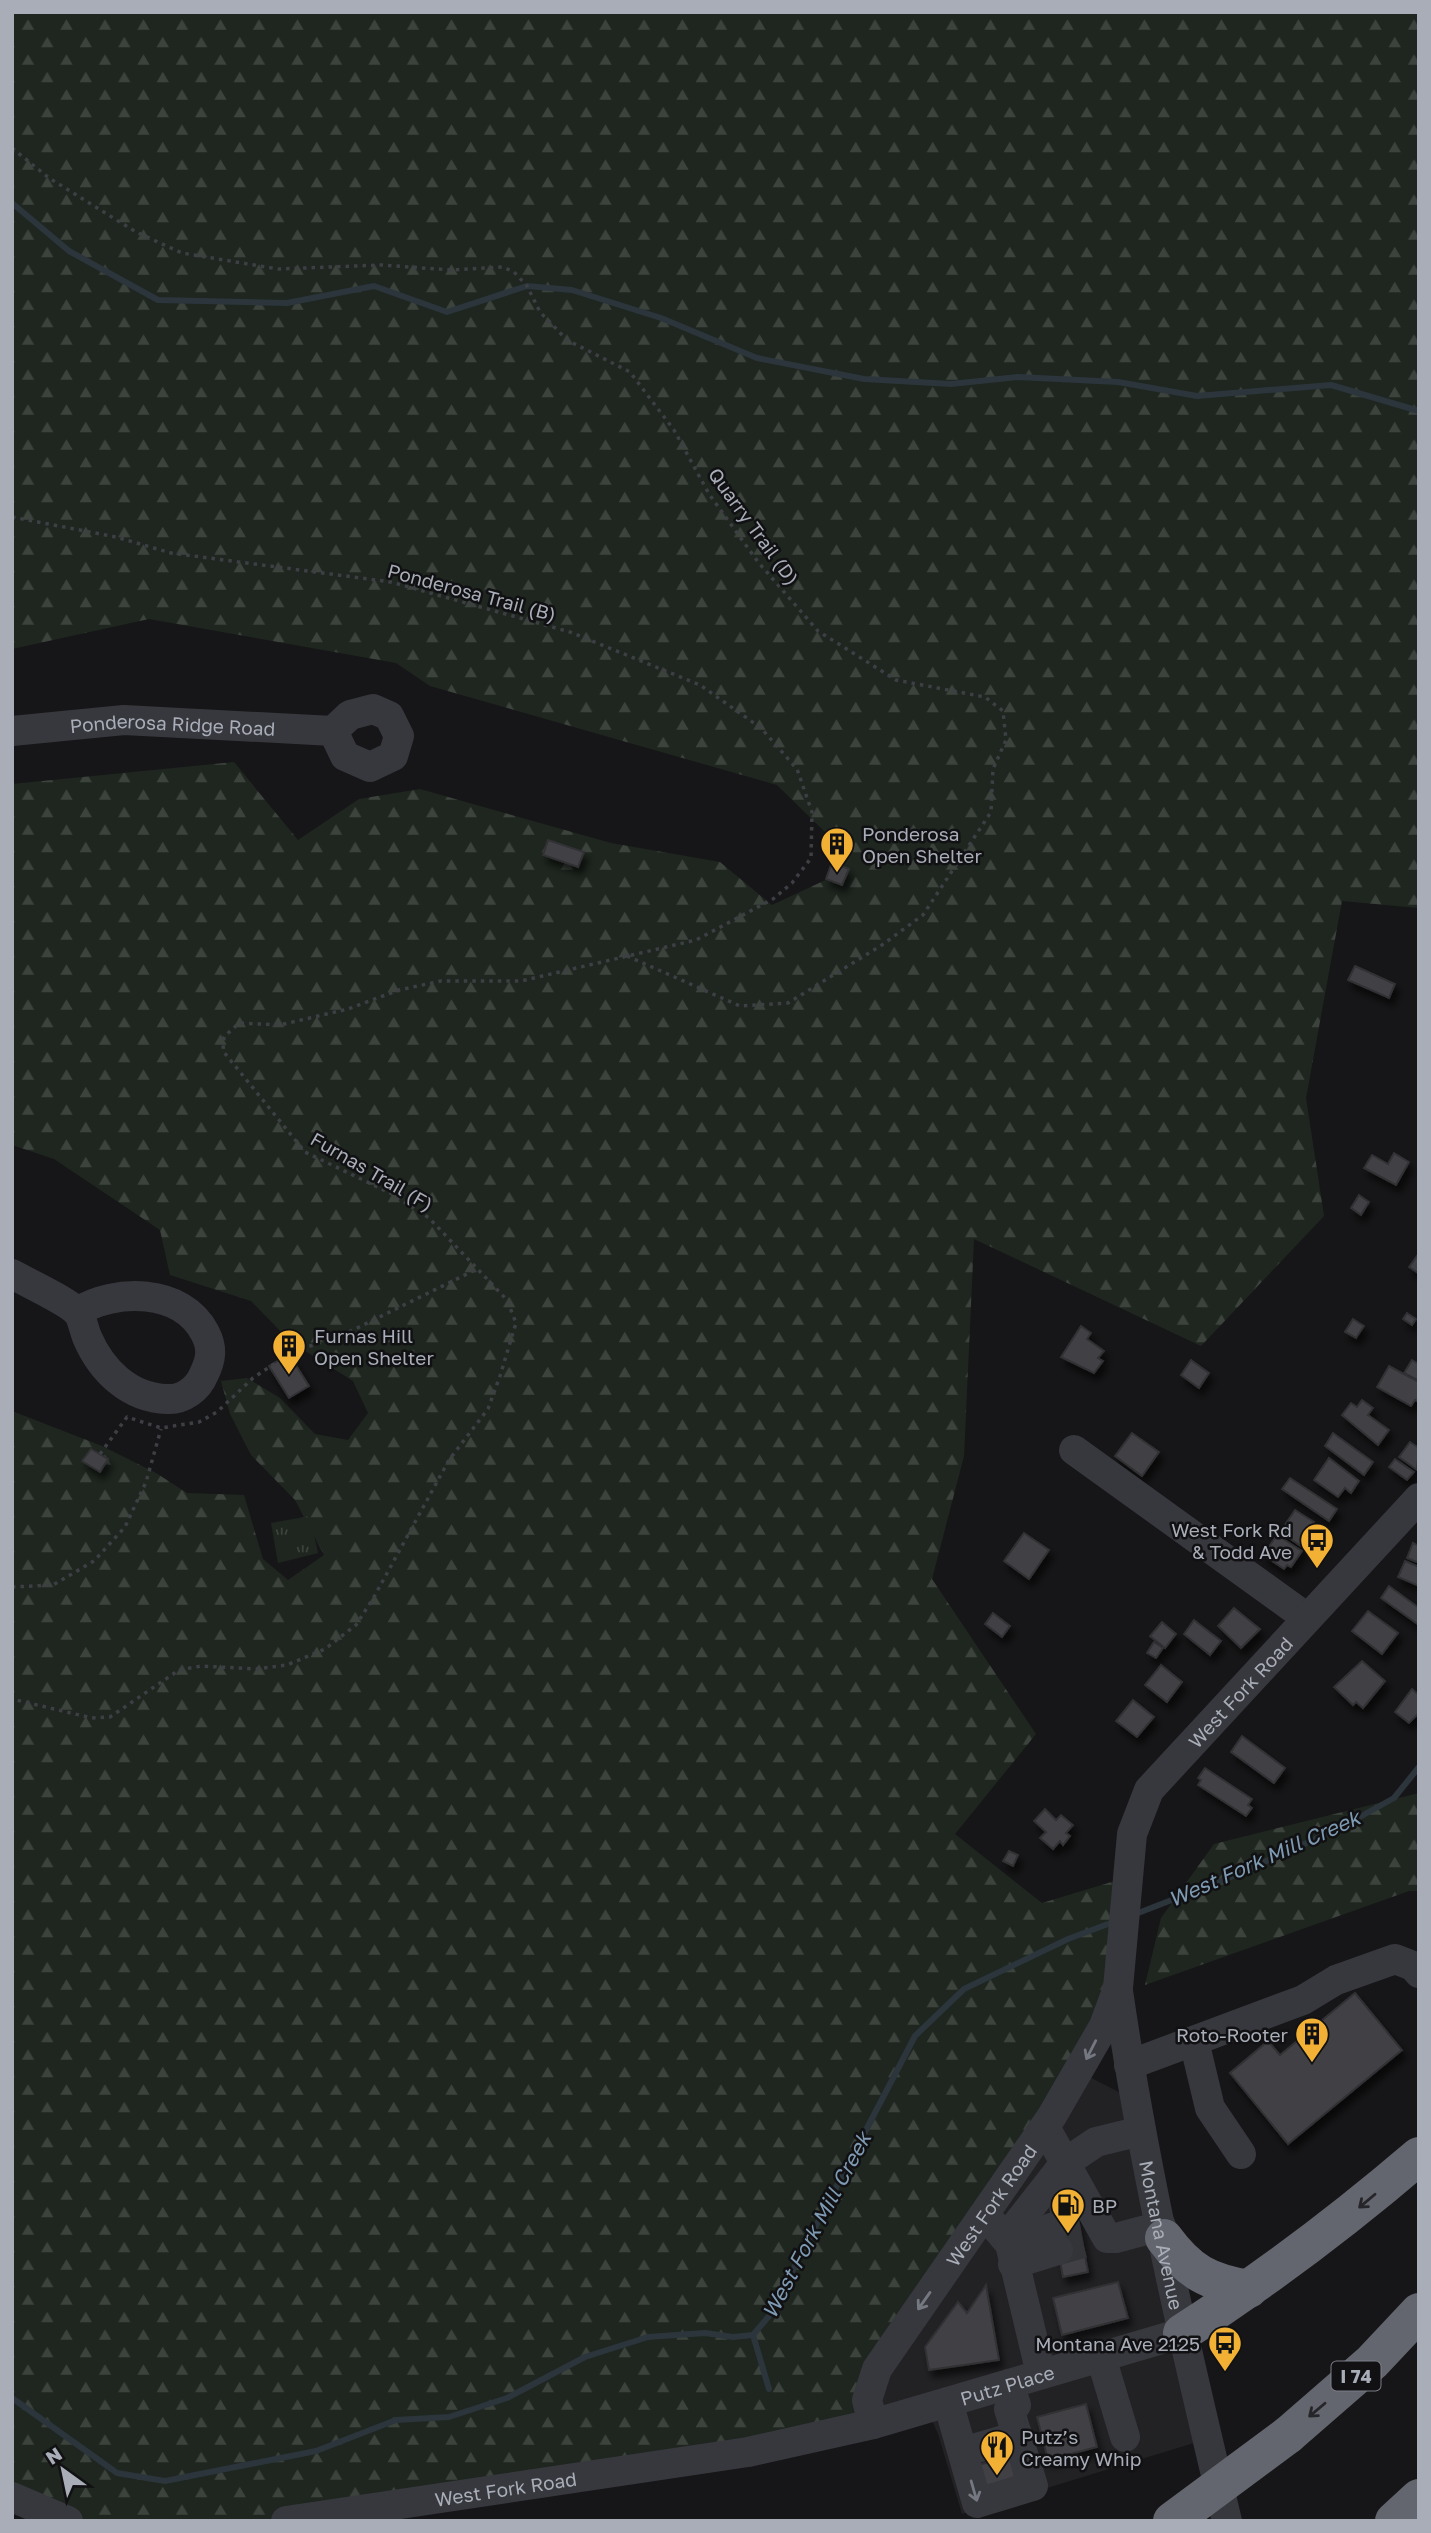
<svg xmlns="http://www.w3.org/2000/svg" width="1431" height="2533" viewBox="0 0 1431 2533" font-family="'Golos Text',sans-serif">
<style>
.built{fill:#222225}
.forest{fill:url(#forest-firs)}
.park{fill:url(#park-tufts)}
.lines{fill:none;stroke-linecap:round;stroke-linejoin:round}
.stream{stroke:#2c353c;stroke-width:6}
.building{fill:#404145;stroke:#303034;stroke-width:2;filter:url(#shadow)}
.minor-tunnel{stroke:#333438;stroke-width:30;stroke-dasharray:30 15;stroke-linecap:butt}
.path{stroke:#3d3f44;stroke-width:3.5;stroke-dasharray:3.5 5;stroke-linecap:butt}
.minor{stroke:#37383d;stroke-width:30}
.highway{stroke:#63666e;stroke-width:38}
.highway-bridge{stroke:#63666e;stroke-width:38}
.oneway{stroke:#757881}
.oneway2{stroke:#26262a}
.labels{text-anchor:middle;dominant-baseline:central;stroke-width:5;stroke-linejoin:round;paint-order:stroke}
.shield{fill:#111113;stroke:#7b7e86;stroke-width:2}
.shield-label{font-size:18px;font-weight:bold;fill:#a8adb8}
.street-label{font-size:19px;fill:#a8adb8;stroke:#111113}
.poi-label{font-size:19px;fill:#a8adb8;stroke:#111113;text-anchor:start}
.water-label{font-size:21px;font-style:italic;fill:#7f9bb3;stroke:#111113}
</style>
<defs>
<pattern id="forest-firs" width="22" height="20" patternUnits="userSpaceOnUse" patternTransform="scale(1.75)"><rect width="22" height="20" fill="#1e261f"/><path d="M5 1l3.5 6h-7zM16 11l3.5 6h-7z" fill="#3c433d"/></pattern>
<pattern id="park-tufts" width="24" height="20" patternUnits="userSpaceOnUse" patternTransform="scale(1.75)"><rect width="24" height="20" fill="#1e261f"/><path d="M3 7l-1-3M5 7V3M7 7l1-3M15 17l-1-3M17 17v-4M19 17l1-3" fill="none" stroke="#3c433d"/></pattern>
<filter id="shadow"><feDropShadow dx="4" dy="7" stdDeviation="3.5" flood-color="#0009"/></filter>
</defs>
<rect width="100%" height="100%" fill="#161618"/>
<path class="built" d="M1080,2072L1134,2100L1207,2439L962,2514L938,2434L927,2409L873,2424L877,2369Z"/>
<g class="forest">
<path d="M12,12H1419V908L1342,901L1306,1098L1324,1216L1201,1346L974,1239L964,1456L932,1579L1036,1734L955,1834L1042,1903L1128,1877L1118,1988L877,2369L873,2424L286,2521H68L12,2497V1411L102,1446L156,1473L187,1493L244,1495L263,1559L288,1580L324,1555L295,1500L251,1455L230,1414L221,1381L247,1378L280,1398L315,1434L348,1440L368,1413L353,1381L291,1342L251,1301L170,1275L160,1230L54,1159L12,1145V784L234,762L298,840L359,799L420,789L611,843L720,862L772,905L832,877L827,834L777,785L430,686L396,663L149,619L12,649Z"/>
<path d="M1419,1793V1891H1409L1145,1985L1161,1918L1214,1844Z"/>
</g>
<path class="park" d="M310,1516L318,1553L278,1563L271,1523Z"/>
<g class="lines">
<g class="stream">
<path d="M12,203L69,251L158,300L287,303L374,286L447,312L527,286L572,290L661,318L757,358L864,379L951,384L1018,377L1118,382L1197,396L1331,385L1419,411"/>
<path d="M1133,1915L1226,1879L1340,1828L1394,1798L1419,1767"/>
<path d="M753,2335L769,2389"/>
<path d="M12,2398L117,2473L165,2481L316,2451L396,2420L449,2417L507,2398L585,2357L648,2337L705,2333L733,2337L753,2335L769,2316L915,2036L964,1989L1068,1939L1116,1921"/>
</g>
</g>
<g class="building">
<path d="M548,840L584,852L578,867L543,855Z"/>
<path d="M832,862L849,869L842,885L826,879Z"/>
<path d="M1355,966L1395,984L1389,998L1348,980Z"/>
<path d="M1394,1153L1409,1162L1396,1185L1364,1168L1372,1155L1388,1164Z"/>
<path d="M1359,1195L1369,1202L1361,1215L1351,1208Z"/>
<path d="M1417,1256L1419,1257L1418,1273L1409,1267Z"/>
<path d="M1407,1313L1416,1319L1412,1325L1403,1319Z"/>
<path d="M1353,1319L1364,1326L1356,1338L1345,1332Z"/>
<path d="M1081,1326L1091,1333L1087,1339L1104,1351L1098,1358L1103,1361L1094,1373L1061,1357Z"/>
<path d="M289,1354L309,1386L289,1398L269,1366Z"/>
<path d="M1191,1360L1209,1373L1199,1388L1181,1375Z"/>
<path d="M1412,1360L1419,1364V1381L1404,1373Z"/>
<path d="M1389,1366L1419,1382V1402L1415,1400L1411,1406L1377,1387Z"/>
<path d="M1362,1400L1373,1408L1368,1415L1389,1430L1378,1445L1342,1415L1351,1403L1357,1407Z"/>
<path d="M1132,1433L1159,1452L1142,1476L1115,1456Z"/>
<path d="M1333,1433L1373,1462L1364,1475L1325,1446Z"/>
<path d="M1410,1442L1419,1448L1417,1470L1399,1457Z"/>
<path d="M91,1449L108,1459L100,1472L82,1461Z"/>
<path d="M1329,1458L1359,1481L1351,1493L1345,1488L1338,1497L1314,1480Z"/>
<path d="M1395,1459L1414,1472L1407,1480L1389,1467Z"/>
<path d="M1290,1478L1337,1509L1329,1521L1282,1489Z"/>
<path d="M1295,1510L1314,1522L1310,1528L1317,1533L1305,1549L1280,1532Z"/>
<path d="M1024,1533L1049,1550L1029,1579L1004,1561Z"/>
<path d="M1277,1535L1302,1551L1291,1567L1287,1565L1284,1569L1263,1555Z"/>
<path d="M1413,1543L1419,1546V1563L1407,1558Z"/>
<path d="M1405,1561L1419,1567V1586L1398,1577Z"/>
<path d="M1389,1586L1419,1608V1625L1381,1598Z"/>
<path d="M1234,1608L1260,1629L1241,1648L1218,1626Z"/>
<path d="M1368,1611L1398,1633L1382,1654L1352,1631Z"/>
<path d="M993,1613L1010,1626L1002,1637L985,1624Z"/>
<path d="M1194,1620L1221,1641L1210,1655L1184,1634Z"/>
<path d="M1162,1622L1176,1634L1165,1648L1150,1636Z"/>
<path d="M1154,1642L1163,1648L1156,1658L1147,1653Z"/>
<path d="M1362,1661L1385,1681L1363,1708L1356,1702L1353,1705L1334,1687Z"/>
<path d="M1161,1665L1182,1682L1167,1702L1145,1685Z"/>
<path d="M1412,1689L1419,1695V1713L1409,1723L1395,1712Z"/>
<path d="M1133,1700L1154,1717L1137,1737L1116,1721Z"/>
<path d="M1242,1736L1285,1768L1274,1783L1231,1752Z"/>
<path d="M1205,1768L1252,1799L1248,1805L1252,1808L1246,1816L1198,1785L1201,1780L1198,1778Z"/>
<path d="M1045,1809L1056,1820L1061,1815L1073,1825L1066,1833L1070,1836L1063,1845L1060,1841L1053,1849L1040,1838L1046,1832L1034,1821Z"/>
<path d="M1009,1851L1018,1855L1013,1866L1003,1861Z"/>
<path d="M1355,1993L1402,2050L1288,2144L1230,2073L1268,2041L1280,2055Z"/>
<path d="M1074,2197L1088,2272L1063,2277L1049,2202Z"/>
<path d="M1118,2282L1128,2318L1062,2335L1053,2298Z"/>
<path d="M986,2285L999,2360L929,2370L925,2347L958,2302L967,2313Z"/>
<path d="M1086,2404L1097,2447L1048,2460L1037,2417Z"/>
<path d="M1010,2456L1018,2488L984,2496L975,2466Z"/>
</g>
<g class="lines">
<g class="minor-tunnel">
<path d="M1054,2227L1078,2221"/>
<path d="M1058,2250L1083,2243"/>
</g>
<g class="path">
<path d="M12,148L49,178L136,232L182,253L278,269L382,265L451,270L503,267L514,272L527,286L540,312L567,340L630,372L674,430L709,494L758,562L818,631L896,680L985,697L1003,711L1006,740L993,769L991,812L923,915L882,945L788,1003L740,1006L627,956"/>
<path d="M12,517L116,537L171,553L391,582L570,632L700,685L761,728L797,769L812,812L811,858L792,883L773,899L696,940L521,981H441L399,990L348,1009L280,1025L239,1023L224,1037L223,1051L305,1152L392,1194L429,1218L507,1300L516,1323L500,1376L488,1409L449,1460L374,1597L356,1625L325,1649L287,1665L256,1669L201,1666L179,1670L110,1717L92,1718L12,1699"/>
<path d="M100,1454L127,1417L161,1428L199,1422L217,1412L253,1378L289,1354L351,1331L475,1270"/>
<path d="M12,1587L53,1585L94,1561L125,1527L146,1482L161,1429"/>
</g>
<g class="minor">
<path d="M373,709L389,716L399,736L393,756L370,767L345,756L333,731L350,715Z"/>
<path id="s1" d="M12,731L124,720L333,731"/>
<path d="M12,1274C26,1282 69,1302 77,1312C82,1317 84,1330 87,1337C101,1370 129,1398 167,1399C183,1400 198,1389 204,1374C211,1360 213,1348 205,1333C182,1288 115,1288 77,1312"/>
<path d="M1074,1450L1307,1618"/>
<path id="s2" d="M1118,1991C1144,2170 1185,2346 1227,2521"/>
<path d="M1194,2041L1210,2108L1241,2154"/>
<path d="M1129,2065L1303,2000L1336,1980L1395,1959L1413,1966L1419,1973"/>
<path d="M1045,2127L1107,2238H1116L1161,2226"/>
<path d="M993,2224L1010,2244L1041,2374"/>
<path d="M1007,2237L1065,2163L1096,2142L1141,2131"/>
<path d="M1010,2244L1054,2227"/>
<path d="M1013,2264L1058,2250"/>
<path d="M1101,2357L1125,2437"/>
<path d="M948,2402L977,2503L1033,2486L1009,2409L1016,2405L1009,2384"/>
<path id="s3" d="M873,2424L867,2400L877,2369L1052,2116L1104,2026L1118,1988L1132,1834L1149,1790L1419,1498"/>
<path d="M963,2452L1018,2436"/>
<path d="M12,2497L68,2521"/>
<path id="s4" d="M286,2521L748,2452L873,2424L1182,2333"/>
</g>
<g class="highway">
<path d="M1164,2238C1189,2272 1208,2282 1249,2289"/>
<path d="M1182,2333C1265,2280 1343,2221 1419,2156"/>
<path d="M1288,2435L1372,2362L1419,2312"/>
<path d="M1394,2521L1419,2498"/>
</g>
<path class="highway-bridge" d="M1172,2521L1288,2435"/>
</g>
<defs><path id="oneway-shaft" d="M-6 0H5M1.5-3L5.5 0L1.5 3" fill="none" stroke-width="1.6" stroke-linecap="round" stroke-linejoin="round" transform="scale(1.75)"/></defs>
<g class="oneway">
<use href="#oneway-shaft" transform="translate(1091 2050) rotate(117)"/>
<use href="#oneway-shaft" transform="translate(924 2301) rotate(125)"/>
<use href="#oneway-shaft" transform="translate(974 2491) rotate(74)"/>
</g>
<g class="oneway2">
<use href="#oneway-shaft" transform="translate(1367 2201) rotate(140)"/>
<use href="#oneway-shaft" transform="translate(1317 2410) rotate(140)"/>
</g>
<defs>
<g id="building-pin" transform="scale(1.75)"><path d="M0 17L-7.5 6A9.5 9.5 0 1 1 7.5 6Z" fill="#f2b134" stroke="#111113"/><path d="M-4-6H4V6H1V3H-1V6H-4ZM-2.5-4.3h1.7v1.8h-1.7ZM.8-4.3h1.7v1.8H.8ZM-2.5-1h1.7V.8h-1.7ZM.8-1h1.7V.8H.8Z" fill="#111"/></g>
<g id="bus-pin" transform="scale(1.75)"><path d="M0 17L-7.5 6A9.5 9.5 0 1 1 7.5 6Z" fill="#f2b134" stroke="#111113"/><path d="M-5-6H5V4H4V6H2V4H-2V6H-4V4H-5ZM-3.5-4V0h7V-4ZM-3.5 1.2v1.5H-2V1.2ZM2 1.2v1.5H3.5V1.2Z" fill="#111"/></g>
<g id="fuel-pin" transform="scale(1.75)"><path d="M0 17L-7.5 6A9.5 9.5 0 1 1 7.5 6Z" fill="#f2b134" stroke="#111113"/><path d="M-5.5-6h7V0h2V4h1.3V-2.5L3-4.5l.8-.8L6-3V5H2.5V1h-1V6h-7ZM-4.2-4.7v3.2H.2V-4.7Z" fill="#111"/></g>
<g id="restaurant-pin" transform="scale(1.75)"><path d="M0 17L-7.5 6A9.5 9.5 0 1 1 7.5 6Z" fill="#f2b134" stroke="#111113"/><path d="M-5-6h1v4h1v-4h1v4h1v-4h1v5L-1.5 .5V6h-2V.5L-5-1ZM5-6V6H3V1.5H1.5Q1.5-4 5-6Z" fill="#111"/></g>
</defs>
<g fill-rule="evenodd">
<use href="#building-pin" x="837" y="844"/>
<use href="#building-pin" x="289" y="1346"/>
<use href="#bus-pin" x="1317" y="1540"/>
<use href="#building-pin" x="1312" y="2034"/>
<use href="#fuel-pin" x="1068" y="2205"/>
<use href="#bus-pin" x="1225" y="2343"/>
<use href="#restaurant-pin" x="997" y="2447"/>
</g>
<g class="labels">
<rect class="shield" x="1331.5" y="2361.5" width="49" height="29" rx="5"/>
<g class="shield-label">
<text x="1356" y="2376">I 74</text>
</g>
<g class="street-label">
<text transform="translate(754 526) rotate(54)">Quarry Trail (D)</text>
<text transform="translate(472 592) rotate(15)">Ponderosa Trail (B)</text>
<text stroke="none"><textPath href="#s1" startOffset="161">Ponderosa Ridge Road</textPath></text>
<text transform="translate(372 1171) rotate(30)">Furnas Trail (F)</text>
<text stroke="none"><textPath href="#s3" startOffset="845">West Fork Road</textPath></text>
<text stroke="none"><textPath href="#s3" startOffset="257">West Fork Road</textPath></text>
<text stroke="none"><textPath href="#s2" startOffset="248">Montana Avenue</textPath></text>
<text stroke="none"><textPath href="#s4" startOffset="735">Putz Place</textPath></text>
<text stroke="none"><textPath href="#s4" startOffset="222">West Fork Road</textPath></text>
</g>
<g class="poi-label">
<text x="862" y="833">Ponderosa<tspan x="862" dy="22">Open Shelter</tspan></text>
<text x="314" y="1335">Furnas Hill<tspan x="314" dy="22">Open Shelter</tspan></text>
<text x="1292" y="1529" text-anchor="end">West Fork Rd<tspan x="1292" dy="22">&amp; Todd Ave</tspan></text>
<text x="1288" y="2034" text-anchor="end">Roto-Rooter</text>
<text x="1092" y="2205">BP</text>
<text x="1200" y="2343" text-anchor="end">Montana Ave 2125</text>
<text x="1021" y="2436">Putz’s<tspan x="1021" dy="22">Creamy Whip</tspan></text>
</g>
<g class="water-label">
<text transform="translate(1264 1858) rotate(-24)">West Fork Mill Creek</text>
<text transform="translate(816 2225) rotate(-62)">West Fork Mill Creek</text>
</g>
</g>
<rect width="1431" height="2533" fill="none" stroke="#a8adb8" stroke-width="28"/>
<g transform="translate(63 2470) rotate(327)" stroke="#111113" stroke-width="5" paint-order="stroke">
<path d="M0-5L12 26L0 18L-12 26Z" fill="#a8adb8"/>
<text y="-10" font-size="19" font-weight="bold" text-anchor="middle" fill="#a8adb8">N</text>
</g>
</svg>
